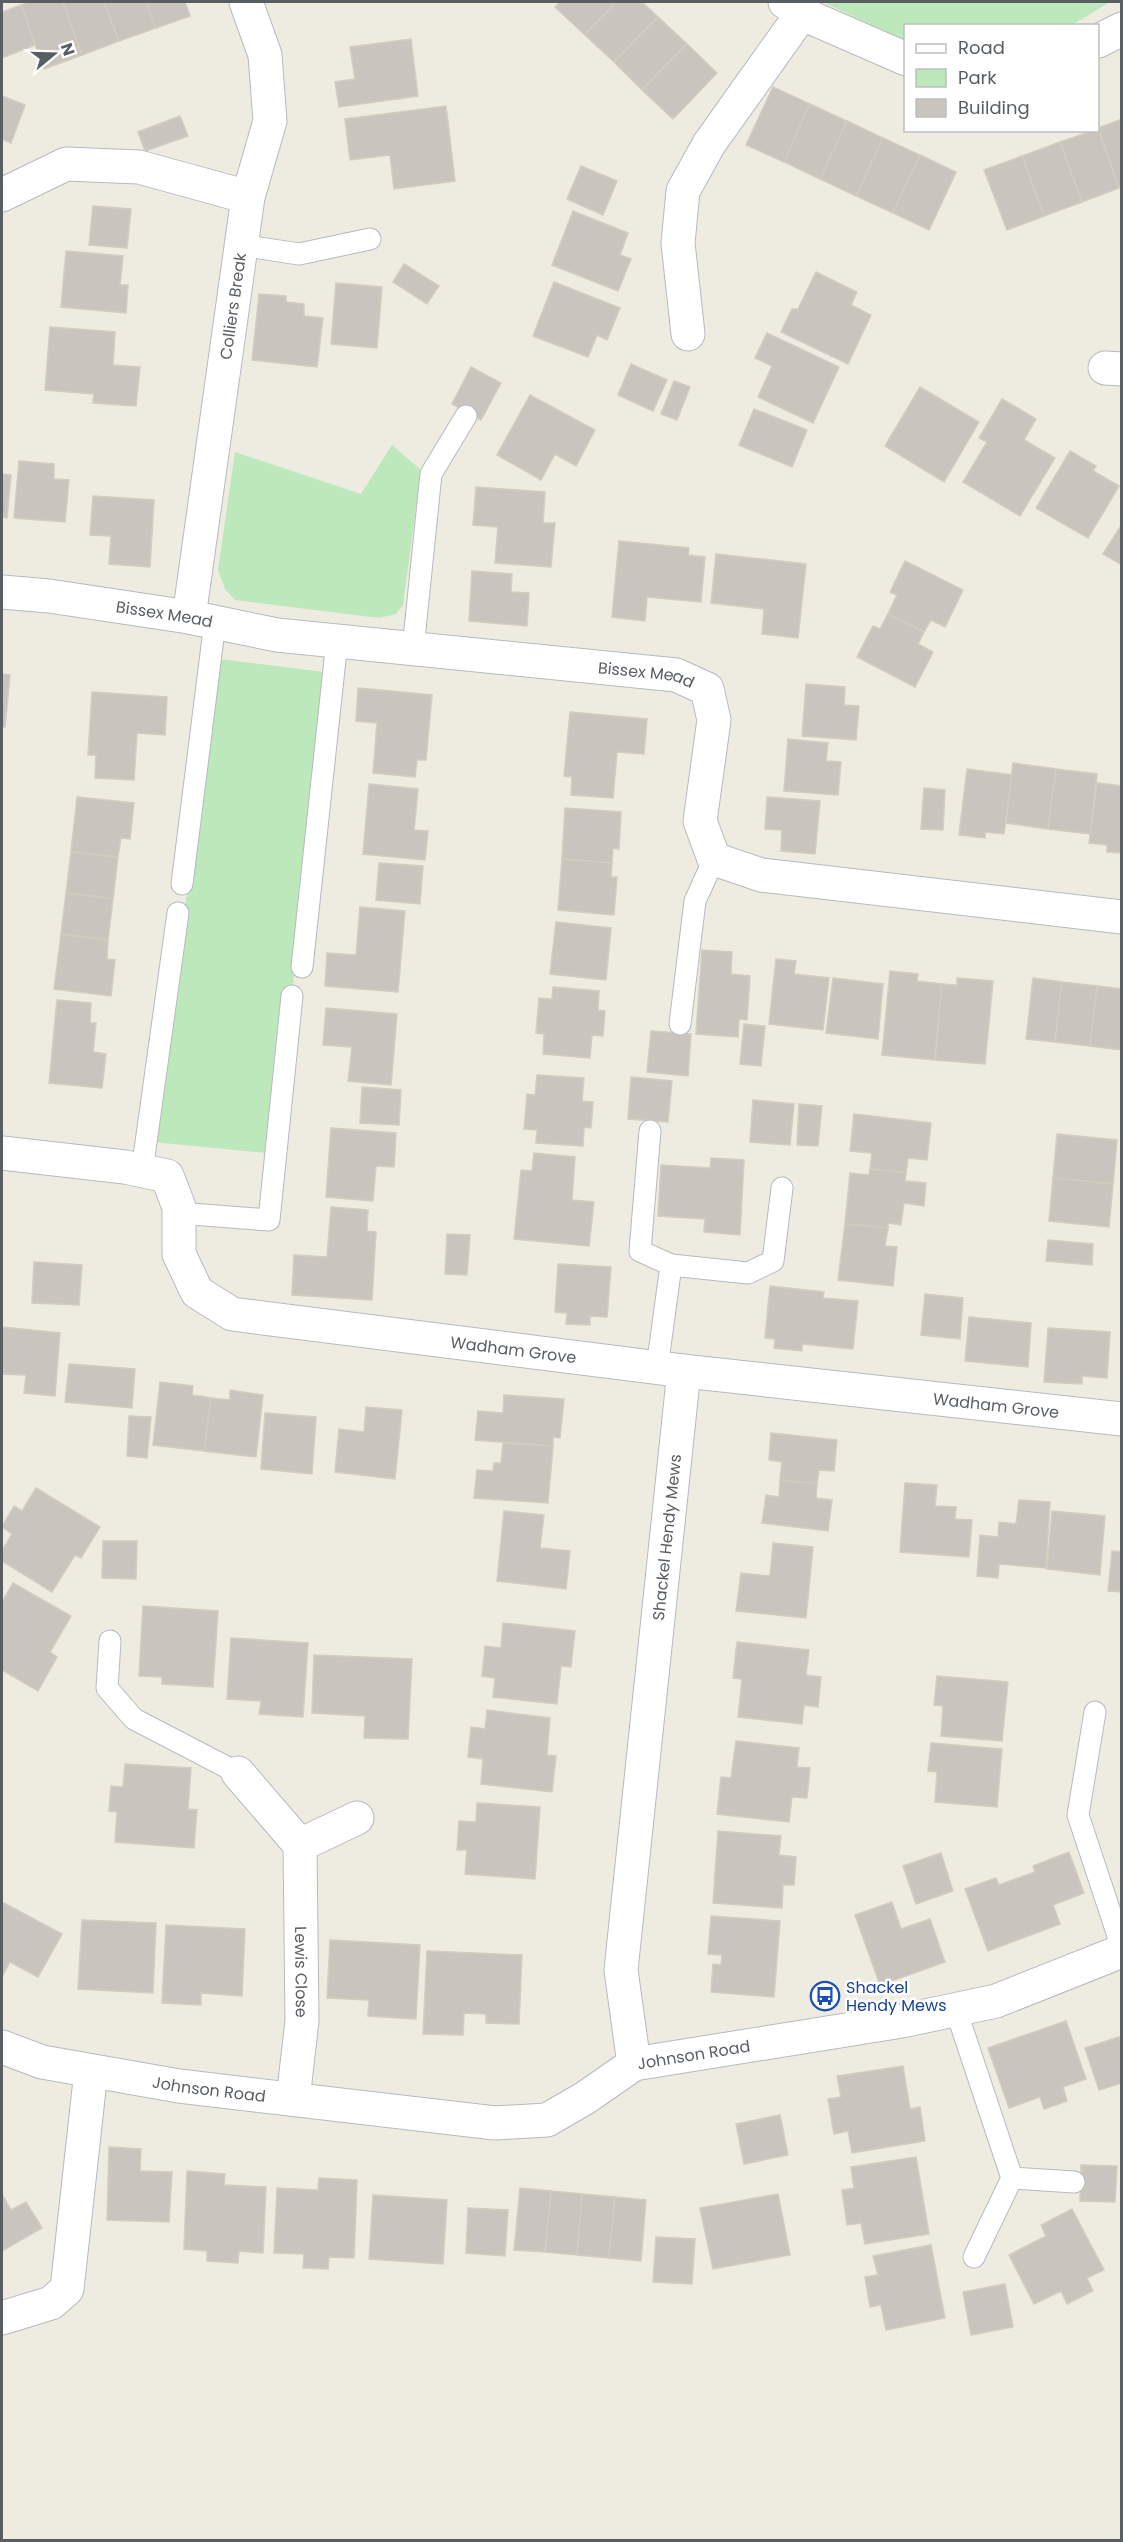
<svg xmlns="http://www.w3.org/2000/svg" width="1123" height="2542" viewBox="0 0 1123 2542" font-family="Poppins,sans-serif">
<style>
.green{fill:#bce8bb}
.building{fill:#c9c5be;stroke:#d3ccbf;stroke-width:1.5}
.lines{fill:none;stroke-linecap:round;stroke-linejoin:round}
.service-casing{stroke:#b6babf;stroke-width:23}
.minor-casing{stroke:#b6babf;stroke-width:35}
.service{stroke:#fff;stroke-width:21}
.minor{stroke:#fff;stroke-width:33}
.labels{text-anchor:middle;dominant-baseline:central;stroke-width:5;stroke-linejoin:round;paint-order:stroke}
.street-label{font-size:16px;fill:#595e63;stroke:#fff}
.transit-label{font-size:16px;fill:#164399;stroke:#fff;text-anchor:start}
</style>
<rect width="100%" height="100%" fill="#eeebe1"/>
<g class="green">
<path d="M823,2H1110L1072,25L906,26L905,41Z"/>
<path d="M392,445L421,470L403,605L396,614L379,618L235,600L225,589L218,570L235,452L361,494Z"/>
<path d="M219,659L324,672L276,1154L153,1142Z"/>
</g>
<g class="building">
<path d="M30,2H63L82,55L44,69L21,5Z"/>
<path d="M63,2H104L119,41L82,55Z"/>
<path d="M104,2H146L156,28L119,41Z"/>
<path d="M146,2H185L190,16L156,28Z"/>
<path d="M560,2H616L585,35L555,7Z"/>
<path d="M616,2H642L658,17L614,62L585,35Z"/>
<path d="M21,5L35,45L2,58V12Z"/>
<path d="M658,17L687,44L642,90L614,62Z"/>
<path d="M411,39L418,96L339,107L335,82L355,79L350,47Z"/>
<path d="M687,44L717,73L673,119L642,90Z"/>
<path d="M773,87L810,104L784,162L746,145Z"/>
<path d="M2,96L25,105L11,143L2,139Z"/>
<path d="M810,104L847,121L820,179L784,162Z"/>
<path d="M446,106L455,181L394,189L390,155L350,160L345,119Z"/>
<path d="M180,116L188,136L145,151L138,132Z"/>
<path d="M1122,119V187L1119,188L1098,128Z"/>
<path d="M847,121L883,138L856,196L820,179Z"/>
<path d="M1098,129L1119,188L1082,202L1060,142Z"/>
<path d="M883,138L920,155L893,213L856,196Z"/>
<path d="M1060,142L1082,202L1044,216L1022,156Z"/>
<path d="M920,155L956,172L929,230L893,213Z"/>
<path d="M1022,156L1044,216L1007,230L984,170Z"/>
<path d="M581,166L617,181L603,215L567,199Z"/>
<path d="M93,206L131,209L127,248L89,245Z"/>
<path d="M573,211L628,233L620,255L631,259L618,291L552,265Z"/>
<path d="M66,251L123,256L120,285H128L126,313L61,307Z"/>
<path d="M404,264L439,286L427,304L393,282Z"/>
<path d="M816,272L857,292L851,305L871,315L848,364L781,332L792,309H798Z"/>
<path d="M554,282L620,308L607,340L597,335L588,357L533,336Z"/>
<path d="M336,283L382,287L377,348L331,344Z"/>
<path d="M259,294L286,296V302L304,304V316L323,318L317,367L252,360Z"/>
<path d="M50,327L115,332L113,365L140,367L136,406L93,403L94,394L45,390Z"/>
<path d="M767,333L839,367L813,423L758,397L772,366L755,358Z"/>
<path d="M631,364L667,380L653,411L618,395Z"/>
<path d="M471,367L501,383L481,420L452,404Z"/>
<path d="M674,381L690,387L677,420L661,414Z"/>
<path d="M920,387L979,422L944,482L885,446Z"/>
<path d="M530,395L595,430L576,466L555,454L541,480L497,455Z"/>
<path d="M1002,399L1036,419L1024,440L1055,458L1020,516L963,482L987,442L979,438Z"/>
<path d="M754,409L807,430L792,467L739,445Z"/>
<path d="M1070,451L1096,466L1093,471L1119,486L1088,538L1036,508Z"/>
<path d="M19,461L54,464V479L69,480L65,522L14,518Z"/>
<path d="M2,474L11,475L7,518L2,517Z"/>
<path d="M476,487L545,492L543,523H555L551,567L495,563L498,527L473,525Z"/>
<path d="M93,496L154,500L150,567L109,564L111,536L90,535Z"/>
<path d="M1122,524V565L1103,554Z"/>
<path d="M619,541L689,548L688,555L705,557L701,602L647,597L645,621L612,617Z"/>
<path d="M716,554L806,564L798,638L762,634L764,609L711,603Z"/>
<path d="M905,561L963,590L945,627L931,620L924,632L888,614L897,595L890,592Z"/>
<path d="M472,571L512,574L511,592L529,593L527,626L469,621Z"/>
<path d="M888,614L924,632L918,644L933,652L915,687L857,657L873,626L880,629Z"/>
<path d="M2,674L10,675L5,727H2Z"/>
<path d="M806,684L845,687L844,705L859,706L856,740L802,736Z"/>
<path d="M358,688L432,695L426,760H417L415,777L373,773L377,723L356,721Z"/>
<path d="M92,692L167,697L165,735L137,733L134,780L95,778L96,755H88Z"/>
<path d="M570,712L647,719L644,754L617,752L613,798L571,795L572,777L564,776Z"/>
<path d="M788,739L828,743L826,761L841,762L838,795L784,791Z"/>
<path d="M1013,763L1056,769L1048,829L1006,823Z"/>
<path d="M967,769L1012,775L1004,834L985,832V838L959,835Z"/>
<path d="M1056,769L1097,774L1090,834L1048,829Z"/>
<path d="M1097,783L1122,786V853L1107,852V845L1089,843Z"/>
<path d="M369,784L418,789L414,830L428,831L425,860L363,854Z"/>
<path d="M924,788L945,790L943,830L921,829Z"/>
<path d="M77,797L134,803L130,839L121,838L118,857L71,852Z"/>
<path d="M767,797L820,801L815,854L781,851L782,830L765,829Z"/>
<path d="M565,808L621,812L619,849L613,848L612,863L562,859Z"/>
<path d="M71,852L118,857L113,899L66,893Z"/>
<path d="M562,859L612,863L611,877H617L614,915L558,910Z"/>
<path d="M379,863L423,866L420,904L376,900Z"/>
<path d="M66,893L113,899L108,940L61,934Z"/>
<path d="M360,907L405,911L398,992L325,986L327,953L356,955Z"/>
<path d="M556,922L611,928L606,980L550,974Z"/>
<path d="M61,934L108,940L107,959L115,960L111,996L54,989Z"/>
<path d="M702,950L732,952L731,974L750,976L747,1020L739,1019L738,1037L696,1034Z"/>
<path d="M776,959L796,961L794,974L829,978L823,1030L769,1024Z"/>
<path d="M890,971L918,974L917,981L942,984L935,1060L882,1055Z"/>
<path d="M833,978L883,984L878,1039L826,1033Z"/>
<path d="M957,978L993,981L985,1064L935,1060L942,984L957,985Z"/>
<path d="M1033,978L1062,982L1055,1042L1026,1039Z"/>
<path d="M1062,982L1097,986L1090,1046L1055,1042Z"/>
<path d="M1097,986L1122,989V1050L1090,1046Z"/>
<path d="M553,987L599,991L598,1010L605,1011L603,1036L592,1035L590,1058L543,1054L544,1034L536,1033L539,998L552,999Z"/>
<path d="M57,1000L91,1003L90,1023H96L93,1052L106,1054L102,1088L49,1083Z"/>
<path d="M326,1008L397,1014L391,1085L348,1081L352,1047L323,1045Z"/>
<path d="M744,1024L765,1026L761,1066L740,1064Z"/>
<path d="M651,1031L691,1034L688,1076L647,1072Z"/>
<path d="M537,1075L584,1078L582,1101L593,1102L591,1128L584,1127L583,1146L536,1143L537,1130L524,1129L527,1094L535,1095Z"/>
<path d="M631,1077L672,1081L668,1122L628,1119Z"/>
<path d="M362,1087L401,1090L399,1125L360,1123Z"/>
<path d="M753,1100L794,1104L790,1145L750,1142Z"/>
<path d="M799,1104L822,1106L818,1146L797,1145Z"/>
<path d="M854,1114L931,1123L927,1160L908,1158L906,1173L870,1169L872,1153L850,1151Z"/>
<path d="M331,1128L396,1133L394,1167L376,1166L373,1201L326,1197Z"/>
<path d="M1057,1134L1117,1140L1113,1184L1053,1178Z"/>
<path d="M534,1153L575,1157L572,1200L594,1202L589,1246L514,1239L521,1170L532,1171Z"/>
<path d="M711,1158L744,1160L740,1235L704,1232L705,1219L658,1216L661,1165L710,1168Z"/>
<path d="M870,1169L906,1173L905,1181L926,1183L924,1206L904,1203L901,1225L888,1223V1228L845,1224L850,1173L869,1175Z"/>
<path d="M1053,1178L1113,1184L1109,1227L1049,1221Z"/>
<path d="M331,1207L368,1210L367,1231L376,1232L372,1300L292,1295L294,1255L327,1257Z"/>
<path d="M845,1224L888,1228L885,1246L897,1247L893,1286L838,1280Z"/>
<path d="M447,1234L470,1235L467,1275L445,1274Z"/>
<path d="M1048,1240L1093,1244L1092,1265L1046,1261Z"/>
<path d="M34,1262L82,1265L79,1305L32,1303Z"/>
<path d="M558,1264L611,1267L607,1317L590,1316V1325L566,1324L567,1313L555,1312Z"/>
<path d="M770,1286L824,1292L823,1298L858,1301L853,1349L802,1344V1351L774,1348L775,1339L765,1338Z"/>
<path d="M925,1294L963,1298L960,1339L921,1335Z"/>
<path d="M969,1317L1031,1323L1028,1367L965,1361Z"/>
<path d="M2,1327L60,1333L55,1396L24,1393L26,1375L2,1374Z"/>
<path d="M1048,1328L1110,1332L1107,1378L1082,1376V1384L1044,1382Z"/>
<path d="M69,1364L135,1369L132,1408L65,1402Z"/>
<path d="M160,1382L193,1386L192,1395L211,1398L204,1451L153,1445Z"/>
<path d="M230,1390L263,1395L256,1457L204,1451L211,1398L230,1400Z"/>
<path d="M504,1395L564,1399L560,1438L553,1437V1446L475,1440L478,1411L503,1413Z"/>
<path d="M366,1407L402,1410L395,1479L335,1472L339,1429L364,1432Z"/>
<path d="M265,1413L316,1417L312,1474L261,1469Z"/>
<path d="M129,1416L151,1417L147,1458L127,1456Z"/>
<path d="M771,1433L837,1440L834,1471L819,1470L817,1484L780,1480L782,1462L769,1460Z"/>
<path d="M503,1443L553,1446L548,1503L474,1498L477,1470L493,1471L494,1463H501Z"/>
<path d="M780,1480L817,1484L816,1498L832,1500L828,1531L762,1523L766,1495L779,1497Z"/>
<path d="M905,1483L937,1485L935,1506L956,1507L955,1519L972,1520L969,1557L900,1552Z"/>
<path d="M36,1488L100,1527L81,1558L75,1555L52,1592L2,1561V1551L12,1534L2,1527L14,1506L22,1511Z"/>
<path d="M1019,1500L1050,1502L1046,1568L999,1564L998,1578L977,1576L980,1535L998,1537L999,1522L1016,1524Z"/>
<path d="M504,1511L544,1515L540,1548L570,1551L566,1589L497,1581Z"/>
<path d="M1052,1511L1105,1516L1100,1575L1047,1569Z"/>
<path d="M103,1541H137L136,1579L102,1578Z"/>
<path d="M773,1543L813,1547L806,1618L736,1611L741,1573L770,1576Z"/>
<path d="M1112,1551L1122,1552V1592L1108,1591Z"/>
<path d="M13,1583L71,1616L50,1652L57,1657L38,1691L2,1670V1602Z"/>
<path d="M143,1606L218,1611L213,1687L162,1684V1677L139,1676Z"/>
<path d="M503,1623L575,1631L571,1667L561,1666L557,1704L493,1697L495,1678L482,1676L485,1646L501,1648Z"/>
<path d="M231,1638L308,1643L303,1717L259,1714L261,1701L227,1699Z"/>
<path d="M737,1642L809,1650L806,1675L821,1677L818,1707L804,1705L802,1724L738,1717L742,1679L733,1678Z"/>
<path d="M314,1655L412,1659L408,1739L364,1738L365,1716L312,1713Z"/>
<path d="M937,1676L1008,1682L1002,1741L941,1736L943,1706L934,1705Z"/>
<path d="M487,1710L550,1718L547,1755L556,1756L552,1792L481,1784L483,1759L468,1757L471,1727L485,1729Z"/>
<path d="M736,1741L799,1748L797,1767L810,1768L807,1798L792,1797L789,1822L717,1814L721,1777L731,1778Z"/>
<path d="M931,1743L1002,1749L997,1807L935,1802L937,1772L928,1771Z"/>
<path d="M125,1764L191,1768L188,1809L197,1810L194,1848L115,1842L117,1812L109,1811L111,1786L123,1787Z"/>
<path d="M477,1803L540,1807L535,1879L465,1874L467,1850H457L459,1821L476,1822Z"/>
<path d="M718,1831L781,1836L779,1855L796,1857L794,1885H783L782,1908L713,1903Z"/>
<path d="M1069,1852L1084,1893L1053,1905L1060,1924L988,1951L965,1889L996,1878L999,1885L1035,1872L1033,1866Z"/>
<path d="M941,1853L953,1891L916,1904L903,1866Z"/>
<path d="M892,1902L901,1929L930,1919L945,1962L880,1985L855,1915Z"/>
<path d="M4,1903L62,1934L38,1977L10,1962L2,1977V1907Z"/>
<path d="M711,1916L780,1921L774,1997L711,1992L713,1964L721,1965L722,1955L708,1954Z"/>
<path d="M82,1920L156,1923L153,1993L78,1989Z"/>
<path d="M166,1925L245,1929L242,1996L201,1993V2005L162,2003Z"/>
<path d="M330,1940L420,1945L416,2019L368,2016L369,2000L327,1998Z"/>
<path d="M427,1951L522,1955L519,2024L486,2023V2014L464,2013L463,2035L423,2034Z"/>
<path d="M1066,2021L1086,2079L1063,2087L1067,2101L1044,2109L1040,2097L1009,2108L988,2048Z"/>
<path d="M1119,2037L1122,2045V2083L1099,2090L1085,2048Z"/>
<path d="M903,2066L910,2109L920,2107L925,2141L852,2153L848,2131L834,2134L828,2099L841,2097L837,2076Z"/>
<path d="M780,2115L788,2155L744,2164L736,2124Z"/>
<path d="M109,2147L141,2149L140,2171L172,2172L169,2222L107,2220Z"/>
<path d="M916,2157L929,2234L865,2244L861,2223L847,2225L842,2190L854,2188L851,2167Z"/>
<path d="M1081,2165L1117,2166L1115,2202L1080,2201Z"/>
<path d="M187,2171L225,2174L224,2185L266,2187L263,2253L239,2251L238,2263L207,2261V2251L184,2249Z"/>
<path d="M319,2178L357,2180L354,2258L329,2257L328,2269L303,2268L304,2254L274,2253L277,2188L318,2190Z"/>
<path d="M520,2188L551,2191L545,2252L514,2250Z"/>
<path d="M551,2191L582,2194L577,2255L545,2252Z"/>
<path d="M2,2194L11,2210L26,2202L42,2228L2,2251Z"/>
<path d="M582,2194L615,2197L609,2258L577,2255Z"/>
<path d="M778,2194L790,2255L713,2269L700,2208Z"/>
<path d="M373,2195L447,2200L443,2264L369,2259Z"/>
<path d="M615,2197L646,2200L641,2261L609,2258Z"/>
<path d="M468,2208L508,2210L505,2256L466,2253Z"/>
<path d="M1072,2209L1104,2270L1087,2278L1093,2291L1067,2304L1061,2291L1034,2304L1009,2255L1046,2236L1041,2225Z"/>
<path d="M656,2237L695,2239L692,2284L653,2282Z"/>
<path d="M931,2245L945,2318L886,2330L881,2305L870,2307L865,2277L878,2275L873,2256Z"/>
<path d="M1005,2284L1013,2327L971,2335L963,2292Z"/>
</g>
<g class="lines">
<g class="service-casing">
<g id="service">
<path d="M241,245L299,254L370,239"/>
<path d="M413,649L431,474L466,416"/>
<path d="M182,884L215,622"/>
<path d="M302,967L337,641"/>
<path d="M680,1024L695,901L714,859"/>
<path d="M650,1131L640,1251L671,1265"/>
<path d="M142,1171L178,913"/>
<path d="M178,1213L269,1220L292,996"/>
<path d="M657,1368L671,1265L748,1273L773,1261L782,1188"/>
<path d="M110,1641L107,1688L134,1719L238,1773"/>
<path d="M1095,1712L1078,1815L1122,1948"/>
<path d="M956,2010L1012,2178L1074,2182"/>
<path d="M974,2257L1012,2178"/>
</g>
</g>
<g class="minor-casing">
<g id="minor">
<path d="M785,2L812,18L906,59"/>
<path d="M1098,41L1122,29"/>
<path d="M2,195L66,164L139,167L248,197"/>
<path d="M688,334L678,243L683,191L709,144L803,12"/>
<path d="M1105,368L1122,369"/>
<path id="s1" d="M2,592L49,596L189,617L277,635L676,675L707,689L714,720L700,821L714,859L761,875L1122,917"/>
<path id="s2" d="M189,617L248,197L270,121L265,55L246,2"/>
<path id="s3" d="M2,1153L125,1167L167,1176L179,1207V1254L197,1292L232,1314L684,1371L1122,1419"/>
<path id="s4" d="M238,1773L300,1845L302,2021L293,2099"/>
<path d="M300,1845L357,1818"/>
<path id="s5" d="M2,2047L42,2062L179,2086L495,2123L547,2120L585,2098L634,2064L902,2021L996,2001L1122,1951"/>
<path id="s6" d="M634,2064L621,1970L684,1371"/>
<path d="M2,2318L51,2303L67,2289L91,2071"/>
</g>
</g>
<use href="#service" class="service"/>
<use href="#minor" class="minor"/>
</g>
<defs>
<g id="bus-ring" transform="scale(1.5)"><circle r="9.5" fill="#fff" stroke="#1a4fb4" stroke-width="1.5"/><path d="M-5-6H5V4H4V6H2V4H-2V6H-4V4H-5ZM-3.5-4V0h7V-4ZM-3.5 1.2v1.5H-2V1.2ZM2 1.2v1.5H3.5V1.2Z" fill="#1a4fb4"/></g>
</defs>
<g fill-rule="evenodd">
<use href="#bus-ring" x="825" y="1996"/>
</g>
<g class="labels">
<g class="street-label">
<text stroke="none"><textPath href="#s2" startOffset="314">Colliers Break</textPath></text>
<text stroke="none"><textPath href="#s1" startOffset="164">Bissex Mead</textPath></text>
<text stroke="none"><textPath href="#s1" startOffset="650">Bissex Mead</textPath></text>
<text stroke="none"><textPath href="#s3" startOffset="614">Wadham Grove</textPath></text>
<text stroke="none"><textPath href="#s3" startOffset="1100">Wadham Grove</textPath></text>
<text stroke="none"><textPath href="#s6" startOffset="530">Shackel Hendy Mews</textPath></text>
<text stroke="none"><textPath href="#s4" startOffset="222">Lewis Close</textPath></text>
<text stroke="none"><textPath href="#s5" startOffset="716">Johnson Road</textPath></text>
<text stroke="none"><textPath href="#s5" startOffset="212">Johnson Road</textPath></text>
</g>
<g class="transit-label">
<text x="846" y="1987">Shackel<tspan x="846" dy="18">Hendy Mews</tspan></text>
</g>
</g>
<rect width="1123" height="2542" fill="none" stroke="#595e63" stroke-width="6"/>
<rect x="904" y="24" width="195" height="108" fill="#ffffff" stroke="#bdbfc1" stroke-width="1.5"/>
<rect x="916" y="44" width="30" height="9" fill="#ffffff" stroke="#bdbfc1" stroke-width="1.5"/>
<text x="958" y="54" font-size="18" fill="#595e63">Road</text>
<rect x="916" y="69" width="30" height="18" fill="#bce8bb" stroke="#bdbfc1" stroke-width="1.5"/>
<text x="958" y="84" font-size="18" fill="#595e63">Park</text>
<rect x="916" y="99" width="30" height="18" fill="#c9c5be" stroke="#bdbfc1" stroke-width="1.5"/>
<text x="958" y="114" font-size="18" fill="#595e63">Building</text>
<g transform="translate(54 54) rotate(71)" stroke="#ffffff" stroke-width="4.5" paint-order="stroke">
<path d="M0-4.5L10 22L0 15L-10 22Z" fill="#595e63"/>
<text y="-9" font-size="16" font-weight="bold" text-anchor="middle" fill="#595e63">N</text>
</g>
</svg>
